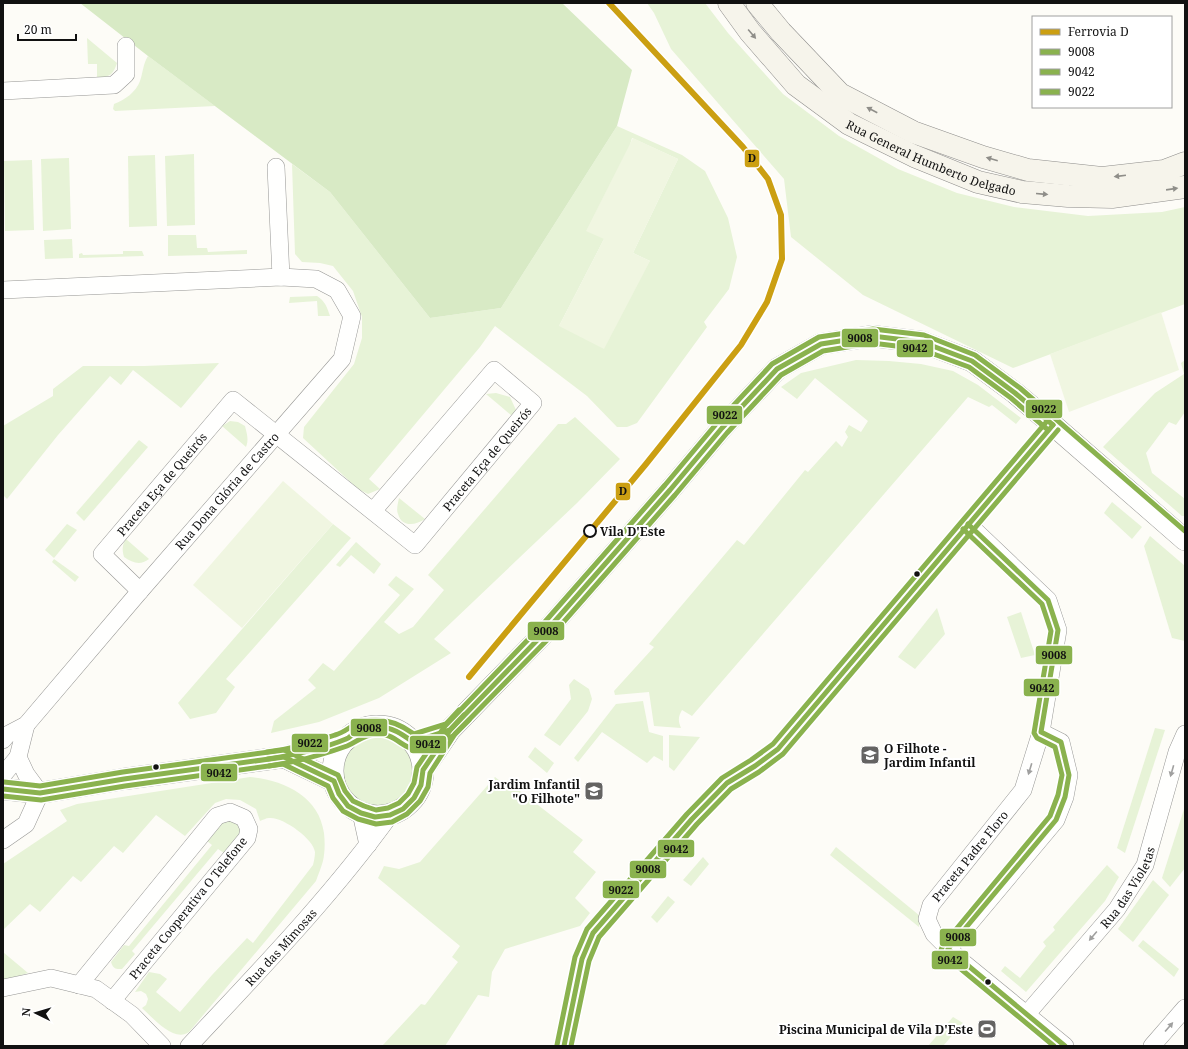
<svg xmlns="http://www.w3.org/2000/svg" width="1188" height="1049" viewBox="0 0 1188 1049" font-family="'Noto Serif',serif">
<style>
.green{fill:#e7f3d7;fill-rule:evenodd}
.forest{fill:#d8eac5}
.pitch{fill:#f0f6e1}
.lines{fill:none;stroke-linecap:round;stroke-linejoin:round}
.minor-casing{stroke:#979795;stroke-width:18}
.tertiary-casing{stroke:#979795;stroke-width:22}
.secondary-casing{stroke:#8e8d8b;stroke-width:23}
.minor{stroke:#fffffe;stroke-width:17}
.tertiary{stroke:#fffffe;stroke-width:21}
.secondary{stroke:#f6f4eb;stroke-width:22}
.bus-1-casing{stroke:#fff;stroke-width:8}
.bus-2-casing{stroke:#fff;stroke-width:8}
.bus-3-casing{stroke:#fff;stroke-width:8}
.bus-1{stroke:#8ab24e;stroke-width:5}
.bus-2{stroke:#8ab24e;stroke-width:5}
.bus-3{stroke:#8ab24e;stroke-width:5}
.rail-1-casing{stroke:#fff;stroke-width:9}
.rail-1{stroke:#cb9f12;stroke-width:6}
.oneway{fill:#8f8e89}
.oneway2{fill:#a0a09f}
.stop-dot{fill:#fff;stroke:#111;stroke-width:2}
.bus-dot{fill:#111;stroke:#fff;stroke-width:1.5}
.labels{text-anchor:middle;dominant-baseline:central;stroke-width:4;stroke-linejoin:round;paint-order:stroke}
.street-label{font-size:12px;fill:#111;stroke:#fff}
.stop-label{font-size:12px;font-weight:bold;fill:#111;stroke:#fff;text-anchor:start}
.poi-label{font-size:12px;font-weight:bold;fill:#111;stroke:#fff;text-anchor:end}
.line-badge{stroke:#fff;stroke-width:1.5}
.pale-badge-label{font-size:11px;text-anchor:middle;font-weight:bold;fill:#111}
</style>
<rect width="100%" height="100%" fill="#fdfcf7"/>
<g class="green">
<path d="M647,3H705L728,33L783,94L839,136L898,169L957,193L1014,207L1088,216L1162,212L1185,207V304L1013,368L863,295L791,237L784,179L671,49L654,13Z"/>
<path d="M87,38L117,63C113,75 110,77 97,78V64H88Z"/>
<path d="M148,56L215,106L115,111L113,109L114,104C125,100 136,92 140,81C143,72 143,64 148,56Z"/>
<path d="M617,126L682,155L705,171L728,218L737,257L729,289L704,322L707,327L637,423L627,427H617L587,396L495,326L480,347L369,479L380,489L368,494L358,489L303,438L304,427L354,364L362,338V317L353,291L333,266L320,263L302,262L295,254L292,164L330,192L430,318L501,308ZM632,138L678,159L633,253L650,261L559,326L604,239Z"/>
<path d="M194,154L195,225L167,226L165,156Z"/>
<path d="M155,155L157,226L129,227L128,156Z"/>
<path d="M69,158L71,229L43,231L41,159Z"/>
<path d="M32,160L34,230L5,231L4,161Z"/>
<path d="M168,235H196L197,248H207L208,252L247,250V254L168,256Z"/>
<path d="M72,239L73,258L45,259L44,240Z"/>
<path d="M123,251H142L144,256L79,258V254L82,253L83,255L123,254Z"/>
<path d="M317,296C325,301 327,307 330,316H318L317,301L289,303L290,297Z"/>
<path d="M856,360L889,361L921,364L953,371L978,385L1021,418L1016,424L992,405L989,407L968,397L692,716L682,710C678,717 678,721 681,728L654,726L649,692L615,695L614,691L654,647L649,644L737,540L744,545L805,470L808,472L836,441L842,447L848,437L845,432L849,425L861,432L868,421L815,378L797,399L781,387L801,373Z"/>
<path d="M1185,360V412L1176,425L1169,422L1146,453L1152,473L1185,499V516H1182L1103,447L1155,393L1184,374L1181,363Z"/>
<path d="M219,363L181,408L133,370L121,385L110,376L58,435L7,499L3,495V426L53,396V389L83,366H144Z"/>
<path d="M496,393L510,397L516,410L512,416L486,394Z"/>
<path d="M575,417L620,459L577,503L434,639L451,653L379,698L319,722L271,733L274,721L316,688L308,680L323,663L334,671L400,595L388,585L396,576L414,589L384,622L399,634L413,627L444,590L428,575L558,424H566Z"/>
<path d="M230,421L238,422L245,426C247,434 249,440 246,447L222,426Z"/>
<path d="M139,440L148,447L84,521L76,513Z"/>
<path d="M399,498L425,519C416,525 402,528 398,514C396,510 398,503 399,498Z"/>
<path d="M1112,502L1142,527L1132,539L1104,513Z"/>
<path d="M67,524L77,530L54,558L45,550Z"/>
<path d="M333,524L351,538L226,679L235,687L216,713L190,719L178,703Z"/>
<path d="M1150,536L1185,566V641L1172,638L1144,546Z"/>
<path d="M126,539L149,559C140,566 133,563 124,557C122,550 122,545 126,539Z"/>
<path d="M356,542L381,564L374,574L351,555L340,567L336,565Z"/>
<path d="M54,559L79,577L75,582L52,562Z"/>
<path d="M937,608L945,634L915,669L898,657Z"/>
<path d="M1021,612L1035,655L1021,658L1007,617Z"/>
<path d="M574,679L589,689L592,699L588,711L560,746L544,735L571,699L569,685Z"/>
<path d="M643,701L649,732L663,736V761L654,756L647,763L602,732L578,762L574,758L616,704Z"/>
<path d="M1155,728L1165,730L1125,853L1117,848Z"/>
<circle cx="378" cy="771" r="37"/>
<path d="M669,735L700,737L674,771L669,767Z"/>
<path d="M535,747L554,763L547,773L528,757Z"/>
<path d="M250,777C284,780 319,796 324,833C325,842 325,852 323,861C321,868 318,875 316,881L189,1032C174,1043 153,1018 142,1008L146,1005L148,999L146,994L141,991L135,992L149,972L160,974L167,979L156,992L180,1012L212,975L247,938L253,943L313,865C314,861 315,856 315,852C314,839 282,816 269,818C266,818 263,820 260,821L256,809L240,800L226,799L215,803L185,836L156,815L123,853L114,846L81,882L73,876L40,912L30,904L3,930V864L67,821L60,810L77,804Z"/>
<path d="M495,777L504,784L507,781L583,840L573,852L596,872L575,898L590,913L580,926L505,949L492,972L489,997L478,995L445,1046H382L421,1004L425,1005L458,962L452,957L460,946L378,878L384,866L399,869L420,862Z"/>
<path d="M1185,806V868L1170,887L1162,878Z"/>
<path d="M235,819L241,832L227,855L218,849L132,951L135,954L122,969C116,969 113,969 111,962L124,945L129,946L212,845L207,841L223,820Z"/>
<path d="M836,847L920,916L919,927L830,855Z"/>
<path d="M703,857L709,864L691,886L683,880Z"/>
<path d="M1107,865L1119,877L1105,901L1026,992L1001,971L1005,966L1020,978L1046,946L1043,942L1055,930L1053,927Z"/>
<path d="M1153,880L1169,895L1133,942L1118,929Z"/>
<path d="M668,896L675,902L657,923L651,917Z"/>
<path d="M1143,940L1179,969L1174,977L1138,946Z"/>
<path d="M3,952L28,973L3,981Z"/>
<path d="M953,1017L963,1023L943,1046H928Z"/>
</g>
<path class="forest" d="M80,3H562L632,70L617,126L501,308L430,318L330,192L148,56Z"/>
<g class="pitch">
<path d="M633,138L678,159L633,253L650,261L604,349L559,326L604,239L586,231Z"/>
<path d="M1161,312L1179,370L1069,412L1050,354Z"/>
<path d="M283,481L333,524L242,628L193,585Z"/>
</g>
<g class="lines">
<g class="minor-casing">
<g id="minor">
<path d="M3,91L114,85L126,74V46"/>
<path d="M276,167L281,277"/>
<path d="M3,290L281,277L316,279L337,290L352,316L342,359L140,591L26,725L7,735L3,740"/>
<path d="M968,524L1048,600L1058,630L1041,732L1023,790L931,905L927,919L934,934L960,960L1065,1046"/>
<path id="s1" d="M140,591L102,554L233,400L415,545L533,403L494,370L373,511"/>
<path d="M3,775L18,757"/>
<path d="M361,813L368,845"/>
<path d="M3,840L26,824L40,793L26,774L18,757L26,725"/>
<path d="M948,949L1056,820L1065,797L1069,775L1061,742L1041,732"/>
<path d="M79,985L217,816L230,812L244,818L249,829L247,838L112,1001"/>
<path d="M3,988L51,978L96,989L132,1015L162,1046"/>
<path id="s2" d="M1026,1015L1117,909L1145,865L1177,752L1185,734"/>
<path id="s3" d="M189,1046C259,971 330,898 390,815"/>
<path d="M564,1046L582,959L593,933L692,819L727,783L755,766L778,749L1053,425"/>
<path d="M1152,1046L1185,1008"/>
</g>
</g>
<g class="tertiary-casing">
<g id="tertiary">
<circle cx="378" cy="771" r="45"/>
<path d="M284,757L334,781"/>
<path d="M423,770L450,730L548,629L670,490L722,428L777,369L821,344L872,336L922,342L972,361L1015,393L1053,425L1185,540"/>
<path d="M3,789L40,793L124,779L284,757L346,740"/>
</g>
</g>
<g class="secondary-casing">
<g id="secondary">
<path id="s4" d="M729,3L750,32L796,85L849,124L914,156L978,182L1022,192L1068,196L1112,197L1185,187"/>
<path d="M757,3L781,32L840,94L913,132L983,157L1028,170L1102,178L1164,171L1185,163"/>
</g>
</g>
<use href="#minor" class="minor"/>
<use href="#tertiary" class="tertiary"/>
<use href="#secondary" class="secondary"/>
<g class="bus-1-casing">
<g id="bus-1">
<path d="M968,524L1048,600L1058,630L1041,732L1061,742L1069,775L1065,797L1056,820L948,949L1065,1046"/>
<path d="M268,759C294,755 322,749 346,739C350,738 352,734 356,732C363,729 372,726 380,727C392,727 403,735 413,742L450,730L464,715"/>
<path d="M3,789L40,793L124,779L284,757L334,781L339,794L348,806L361,813L375,817L390,815L403,809L414,798L421,785L423,770L450,730L548,629L670,490L722,428L777,369L821,344L872,336L922,342L972,361L1015,393L1053,425"/>
<path d="M564,1046L582,959L593,933L692,819L727,783L755,766L778,749L1053,425"/>
</g>
</g>
<g class="bus-2-casing">
<g id="bus-2">
<path d="M963,529L1042,604L1051,631L1034,733L1037,738L1055,747L1062,775L1058,795L1050,816L943,945L941,950L943,954L956,965L1054,1046"/>
<path d="M269,766C296,762 322,755 347,746C357,742 363,735 375,734C394,732 403,749 415,749L453,736L469,720"/>
<path d="M3,796L41,800L125,786L283,764L328,786L333,798L343,811L358,819L376,824L392,822L407,814L420,801L428,787L430,773L455,734L553,634L675,495L727,433L781,375L823,351L872,343L920,349L969,367L1011,398L1048,430"/>
<path d="M571,1046L589,961L599,937L697,824L731,789L759,772L783,754L1058,430"/>
</g>
</g>
<g class="bus-3-casing">
<g id="bus-3">
<path d="M267,752C290,749 313,743 335,735C343,733 347,729 354,725C375,715 396,721 414,734L446,724L459,710"/>
<path d="M4,782L40,786L123,772L284,750L338,775L345,791L353,801L364,806L376,810L388,808L399,803L408,794L414,783L417,767L445,726L543,624L665,485L717,423L772,364L819,337L873,329L924,335L975,355L1020,388L1185,531"/>
<path d="M557,1045L575,957L587,929L687,814L722,778L751,760L773,744L1048,420"/>
</g>
</g>
<use href="#bus-1" class="bus-1"/>
<use href="#bus-2" class="bus-2"/>
<use href="#bus-3" class="bus-3"/>
<g class="rail-1-casing">
<path id="rail-1" d="M469,677L646,464L741,345L767,302L782,259L781,215L768,179L743,147L609,3"/>
</g>
<use href="#rail-1" class="rail-1"/>
</g>
<defs><path id="oneway-solid" d="M-6-.8H1V-3.2L6.5 0L1 3.2V.8H-6Z"/></defs>
<g class="oneway">
<use href="#oneway-solid" transform="translate(752 34) rotate(50)"/>
<use href="#oneway-solid" transform="translate(872 110) rotate(-152)"/>
<use href="#oneway-solid" transform="translate(992 159) rotate(-164)"/>
<use href="#oneway-solid" transform="translate(1120 176) rotate(173)"/>
<use href="#oneway-solid" transform="translate(1172 189) rotate(-8)"/>
<use href="#oneway-solid" transform="translate(1042 194) rotate(5)"/>
</g>
<g class="oneway2">
<use href="#oneway-solid" transform="translate(1030 769) rotate(107)"/>
<use href="#oneway-solid" transform="translate(1172 771) rotate(106)"/>
<use href="#oneway-solid" transform="translate(1093 936) rotate(130)"/>
<use href="#oneway-solid" transform="translate(1169 1027) rotate(-49)"/>
</g>
<defs>
<g id="school-square" transform="scale(1)"><rect x="-9" y="-9" width="18" height="18" rx="4" fill="#646362" stroke="#fff"/><path d="M0-5L7-2L0 1L-7-2ZM-4 1L0 2.5L4 1V4Q0 6-4 4Z" fill="#fff"/></g>
<g id="stadium-square" transform="scale(1)"><rect x="-9" y="-9" width="18" height="18" rx="4" fill="#646362" stroke="#fff"/><path d="M0-5a6.5 5 0 1 0 0 10a6.5 5 0 1 0 0-10ZM-3.5-1.8h7v3.6h-7Z" fill="#fff"/></g>
</defs>
<g fill-rule="evenodd">
<use href="#school-square" x="870" y="755"/>
<use href="#school-square" x="594" y="791"/>
<use href="#stadium-square" x="987" y="1029"/>
</g>
<circle class="stop-dot" cx="590" cy="531" r="6"/>
<g class="bus-dot">
<circle cx="917" cy="574" r="3.5"/>
<circle cx="156" cy="767" r="3.5"/>
<circle cx="988" cy="982" r="3.5"/>
</g>
<g class="labels">
<g class="street-label">
<text stroke="none"><textPath href="#s4" startOffset="261">Rua General Humberto Delgado</textPath></text>
<text stroke="none"><textPath href="#s1" startOffset="600">Praceta Eça de Queirós</textPath></text>
<text stroke="none"><textPath href="#s1" startOffset="145">Praceta Eça de Queirós</textPath></text>
<text transform="translate(227 491) rotate(-49)">Rua Dona Glória de Castro</text>
<text transform="translate(970 856) rotate(-51)">Praceta Padre Floro</text>
<text stroke="none"><textPath href="#s2" startOffset="164">Rua das Violetas</textPath></text>
<text transform="translate(188 908) rotate(-51)">Praceta Cooperativa O Telefone</text>
<text stroke="none"><textPath href="#s3" startOffset="135">Rua das Mimosas</textPath></text>
</g>
<g class="stop-label">
<text x="600" y="531">Vila D'Este</text>
</g>
<g class="poi-label">
<text x="884" y="748" text-anchor="start">O Filhote -<tspan x="884" dy="14">Jardim Infantil</tspan></text>
<text x="580" y="784">Jardim Infantil<tspan x="580" dy="14">"O Filhote"</tspan></text>
<text x="973" y="1029">Piscina Municipal de Vila D'Este</text>
</g>
</g>
<g class="line-badge">
<rect x="744" y="149" width="16" height="19" rx="4" fill="#cb9f12"/>
<rect x="841" y="328" width="38" height="20" rx="4" fill="#8ab24e"/>
<rect x="896" y="339" width="38" height="19" rx="4" fill="#8ab24e"/>
<rect x="1025" y="399" width="38" height="20" rx="4" fill="#8ab24e"/>
<rect x="706" y="405" width="37" height="20" rx="4" fill="#8ab24e"/>
<rect x="615" y="482" width="16" height="19" rx="4" fill="#cb9f12"/>
<rect x="527" y="621" width="38" height="20" rx="4" fill="#8ab24e"/>
<rect x="1035" y="645" width="38" height="20" rx="4" fill="#8ab24e"/>
<rect x="1023" y="678" width="37" height="19" rx="4" fill="#8ab24e"/>
<rect x="350" y="718" width="38" height="19" rx="4" fill="#8ab24e"/>
<rect x="291" y="733" width="38" height="20" rx="4" fill="#8ab24e"/>
<rect x="409" y="735" width="38" height="19" rx="4" fill="#8ab24e"/>
<rect x="200" y="763" width="38" height="19" rx="4" fill="#8ab24e"/>
<rect x="657" y="839" width="38" height="19" rx="4" fill="#8ab24e"/>
<rect x="629" y="860" width="38" height="19" rx="4" fill="#8ab24e"/>
<rect x="602" y="880" width="38" height="19" rx="4" fill="#8ab24e"/>
<rect x="939" y="928" width="38" height="19" rx="4" fill="#8ab24e"/>
<rect x="931" y="950" width="38" height="20" rx="4" fill="#8ab24e"/>
</g>
<g class="pale-badge-label">
<text x="752" y="162">D</text>
<text x="860" y="342">9008</text>
<text x="915" y="352">9042</text>
<text x="1044" y="413">9022</text>
<text x="725" y="419">9022</text>
<text x="623" y="495">D</text>
<text x="546" y="635">9008</text>
<text x="1054" y="659">9008</text>
<text x="1042" y="692">9042</text>
<text x="369" y="732">9008</text>
<text x="310" y="747">9022</text>
<text x="428" y="748">9042</text>
<text x="219" y="777">9042</text>
<text x="676" y="853">9042</text>
<text x="648" y="873">9008</text>
<text x="621" y="894">9022</text>
<text x="958" y="941">9008</text>
<text x="950" y="964">9042</text>
</g>
<rect width="1188" height="1049" fill="none" stroke="#111111" stroke-width="8"/>
<rect x="1032" y="16" width="140" height="92" fill="#ffffff" stroke="#a0a0a0"/>
<rect x="1040" y="29" width="20" height="6" fill="#cb9f12" stroke="#a0a0a0"/>
<text x="1068" y="36" font-size="12" fill="#111111">Ferrovia D</text>
<rect x="1040" y="49" width="20" height="6" fill="#8ab24e" stroke="#a0a0a0"/>
<text x="1068" y="56" font-size="12" fill="#111111">9008</text>
<rect x="1040" y="69" width="20" height="6" fill="#8ab24e" stroke="#a0a0a0"/>
<text x="1068" y="76" font-size="12" fill="#111111">9042</text>
<rect x="1040" y="89" width="20" height="6" fill="#8ab24e" stroke="#a0a0a0"/>
<text x="1068" y="96" font-size="12" fill="#111111">9022</text>
<g transform="translate(36 1013) rotate(275)" stroke="#ffffff" stroke-width="3" paint-order="stroke">
<path d="M0-3L7 15L0 10L-7 15Z" fill="#111111"/>
<text y="-6" font-size="11" font-weight="bold" text-anchor="middle" fill="#111111">N</text>
</g>
<path d="M18 34v6h58v-6" fill="none" stroke="#111111" stroke-width="2"/>
<text x="24" y="34" font-size="12" fill="#111111" stroke="#ffffff" stroke-width="3" paint-order="stroke">20 m</text>
</svg>
